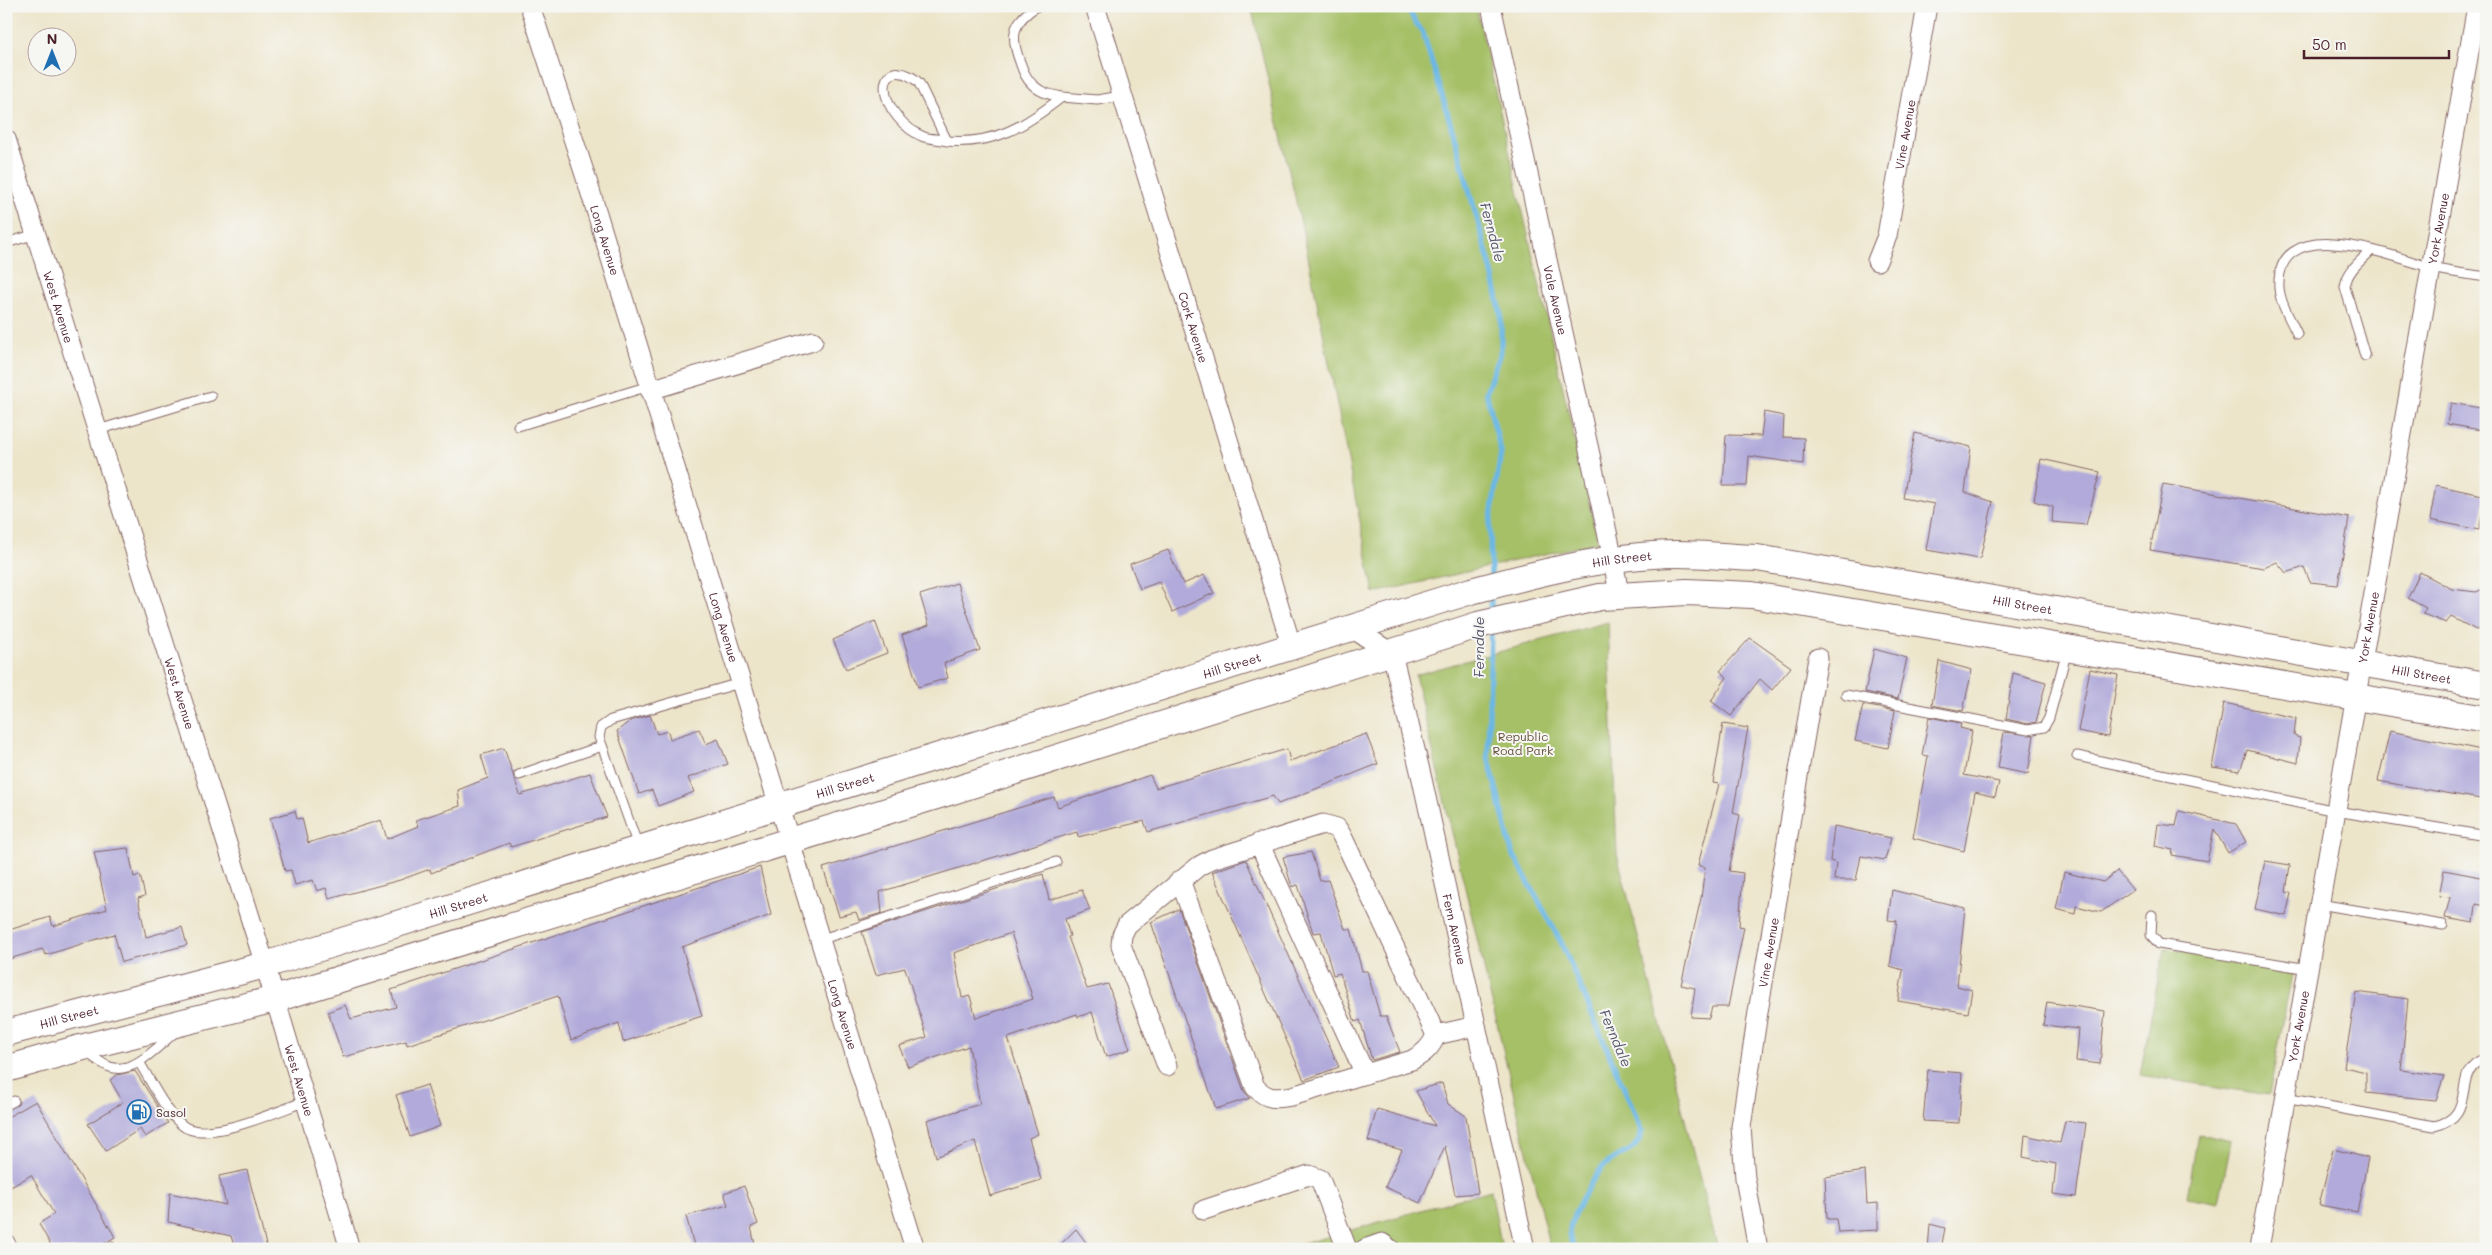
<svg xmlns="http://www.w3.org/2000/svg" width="2492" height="1255" viewBox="0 0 2492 1255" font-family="Mali,sans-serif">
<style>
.green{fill:#a5c066;stroke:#787048}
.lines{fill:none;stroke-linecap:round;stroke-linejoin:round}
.stream{stroke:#6ab7e4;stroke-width:5.5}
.building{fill:#b1aada;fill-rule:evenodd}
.lane-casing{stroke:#836463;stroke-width:11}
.street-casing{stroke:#836463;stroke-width:21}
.secondary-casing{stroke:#836463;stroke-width:28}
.lane{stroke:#fff;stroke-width:9}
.street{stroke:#fff;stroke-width:19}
.secondary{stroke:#fff;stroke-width:26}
.labels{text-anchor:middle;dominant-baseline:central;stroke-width:4;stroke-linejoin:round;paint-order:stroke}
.street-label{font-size:12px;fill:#4a1f2b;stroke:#f6f6f2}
.park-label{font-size:12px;fill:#654f3d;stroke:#f6f6f2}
.poi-label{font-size:12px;fill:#4a1f2b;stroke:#f6f6f2;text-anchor:start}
.water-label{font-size:14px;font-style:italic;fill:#55546c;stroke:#f6f6f2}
</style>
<rect width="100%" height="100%" fill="#f6f6f2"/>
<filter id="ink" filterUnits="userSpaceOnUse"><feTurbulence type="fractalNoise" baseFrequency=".02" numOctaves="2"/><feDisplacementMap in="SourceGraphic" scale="10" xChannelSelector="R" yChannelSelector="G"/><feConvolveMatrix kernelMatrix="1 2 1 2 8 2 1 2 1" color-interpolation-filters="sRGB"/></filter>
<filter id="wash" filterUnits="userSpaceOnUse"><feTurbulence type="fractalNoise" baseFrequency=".0096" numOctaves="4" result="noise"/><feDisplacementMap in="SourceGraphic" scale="20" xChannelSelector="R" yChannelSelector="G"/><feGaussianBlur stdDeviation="1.12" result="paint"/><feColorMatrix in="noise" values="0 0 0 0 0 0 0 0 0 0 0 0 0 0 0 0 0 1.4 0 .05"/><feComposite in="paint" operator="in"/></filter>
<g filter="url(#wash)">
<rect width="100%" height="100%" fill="#ede5ca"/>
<g class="green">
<path d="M1251,6H1476L1598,542L1374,593L1304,236Z"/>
<path d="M1608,622L1617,854L1718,1249H1550L1415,675Z"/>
<path d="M2164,948L2293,969L2269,1095L2140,1075Z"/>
<path d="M2198,1134L2231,1141L2219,1203L2187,1197Z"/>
<path d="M1491,1190L1502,1249H1285Z"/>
</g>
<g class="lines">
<g class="stream">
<path d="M1405,6L1423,33L1453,132L1492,272L1501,314V350L1486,392L1501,452L1490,524L1491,580"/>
<path d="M1491,592V615"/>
<path d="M1491,629L1488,756L1512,852L1561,942L1642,1130C1637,1157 1617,1151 1602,1168C1592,1179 1571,1215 1570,1230C1570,1236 1572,1243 1573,1249"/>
</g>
</g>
<g id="blocks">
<g class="building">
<path d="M2451,403L2486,409V431L2447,424Z"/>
<path d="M1764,412L1784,416L1783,437L1804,438L1803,464L1749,456L1747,486H1723L1726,435L1761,436Z"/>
<path d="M1915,433L1971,447L1965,492L1993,502L1980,559L1926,550L1934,504L1903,498Z"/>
<path d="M2041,459L2100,472L2086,525L2052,522L2053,507L2034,501Z"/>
<path d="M2163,484L2349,518L2338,585L2310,582L2304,567L2286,573L2277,562L2264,568L2150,550Z"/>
<path d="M2436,485L2486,496L2479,530L2430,520Z"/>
<path d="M1168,550L1183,584L1204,575L1214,593L1172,612L1159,582L1140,589L1130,564Z"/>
<path d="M2420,572L2452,589L2476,592L2486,588V627L2476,630L2451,617L2446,623L2423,614L2426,608L2408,598Z"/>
<path d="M957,583L980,650L944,663L948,678L918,687L902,635L929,625L920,595Z"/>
<path d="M875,621L887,653L846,669L833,640Z"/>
<path d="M1750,638L1791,667L1772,690L1760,679L1731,716L1711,701L1727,677L1720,671Z"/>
<path d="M1874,649L1907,658L1898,699L1865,692Z"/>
<path d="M1939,661L1972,670L1963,711L1932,705Z"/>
<path d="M2090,669L2118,675L2108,737L2078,731Z"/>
<path d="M2013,673L2046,682L2036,722L2028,724L2006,719Z"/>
<path d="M2224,703L2296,718L2294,736L2300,738L2298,763L2247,750L2240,771L2212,767Z"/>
<path d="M1863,705L1895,711L1888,748L1855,741Z"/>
<path d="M650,715L657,734L668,731L670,739L699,729L706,744L718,739L728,764L688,778L694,792L658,806L652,790L639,794L617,731L630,721Z"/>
<path d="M1929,717L1961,723L1960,728L1972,731L1964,775L1999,782L1995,797L1975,792L1964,851L1913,838L1928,756L1922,755Z"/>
<path d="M1723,724L1748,728L1733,813L1740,815L1729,871L1743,873L1739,926L1744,927L1728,1007H1712L1709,1018L1691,1017L1695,988L1681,985L1701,898L1705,868L1698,865L1719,784L1713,783Z"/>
<path d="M2390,731L2486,751V800L2378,781Z"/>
<path d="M2004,732L2034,735L2028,774L1998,768Z"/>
<path d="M1366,734L1378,764L1278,804L1273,796L1148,832L1144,821L1078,837L1077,832L880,892L882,913L859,920L856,912L839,916L823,868L1054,797L1058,807L1150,775L1156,788L1287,749L1290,761Z"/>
<path d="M504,748L520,795L590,773L607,817L511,847L509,843L431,873L430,869L400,880L329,899L326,888L317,891L313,880L295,885L291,870L285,871L270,818L295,811L297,819L302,818L308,843L381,820L387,839L418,826L416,820L460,806L458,790L488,778L481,755Z"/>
<path d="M2179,811L2236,824L2246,842L2228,853L2214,829L2207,861L2172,855L2173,850L2155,846L2158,824L2176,826Z"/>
<path d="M1834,826L1891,838L1885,860L1861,856L1856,880H1834L1836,863L1830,861Z"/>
<path d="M128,848L134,877L140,875L145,896L138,898L146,937L182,927L187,945L122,962L114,934L46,955L42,949L6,960V931L50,917L53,926L107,909L94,852Z"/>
<path d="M1311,852L1320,881L1328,880L1345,929H1351L1362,971H1367L1380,1016H1386L1400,1052L1372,1060L1360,1020L1355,1022L1340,973L1333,975L1321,932L1313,933L1298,885L1292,887L1283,857Z"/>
<path d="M1246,860L1339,1067L1304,1080L1212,872Z"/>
<path d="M2265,861L2290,865L2286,892L2291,893L2286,916L2255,909Z"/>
<path d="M760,867L771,915L682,947L702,1016L623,1042L619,1023L571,1040L558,996L407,1045L406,1041L343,1057L328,1012L345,1005L351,1019L396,1007L391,990Z"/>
<path d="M2444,870L2486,878V906L2476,904L2474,923L2445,918L2450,897L2439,896Z"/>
<path d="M2117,871L2133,890L2101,912L2076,906L2075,914L2056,909L2064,872L2103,882Z"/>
<path d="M1043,874L1049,900L1082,890L1090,910L1065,919L1070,936L1068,937L1087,989L1108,984L1130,1049L1106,1057L1092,1012L1078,1017L1077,1014L1008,1038L1038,1134L1029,1138L1041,1180L990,1196L975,1141L936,1157L927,1120L980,1104L969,1046L908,1067L899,1046L927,1037L905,968L876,975L862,932ZM1011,933L1033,999L976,1018L970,996L962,998L954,953Z"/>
<path d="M1892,890L1965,908L1957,986L1972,990L1968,1013L1898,1001L1903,970L1890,966L1897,921L1888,920Z"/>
<path d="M1179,909L1244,1091L1250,1098L1216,1109L1151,922Z"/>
<path d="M2356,992L2408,999L2401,1070L2444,1076L2436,1100L2366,1093V1072L2344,1067Z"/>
<path d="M2047,1002L2105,1011L2100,1064L2076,1061L2079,1029L2043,1025Z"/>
<path d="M1928,1070L1962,1073L1959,1123L1923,1121Z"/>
<path d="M135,1071L168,1123L145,1137L140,1129L106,1151L88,1124L123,1102L110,1080L117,1075Z"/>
<path d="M1442,1083L1448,1104L1466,1116L1478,1193L1455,1195L1445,1146L1420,1203L1385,1187L1402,1150L1368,1141L1377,1109L1435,1126L1416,1091Z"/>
<path d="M427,1085L440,1126L410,1137L396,1095Z"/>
<path d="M36,1101L115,1237L95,1249H53L39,1224L54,1214L31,1175L11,1187L6,1179V1118Z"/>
<path d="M2065,1121L2086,1123L2076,1197L2053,1194L2056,1164L2023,1157L2025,1135L2060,1143Z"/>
<path d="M2333,1149L2368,1158L2357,1212L2319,1205Z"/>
<path d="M247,1170L267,1249H235L231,1236L168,1222L170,1193L226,1205L219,1176Z"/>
<path d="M1865,1171L1867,1204L1878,1203V1230L1838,1232L1836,1219H1827L1825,1177Z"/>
<path d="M744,1186L758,1224L751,1227L756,1249H695L686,1216L728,1205L724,1193Z"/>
<path d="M1930,1224L1945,1228L1941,1249H1928Z"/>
<path d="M1076,1229L1091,1249H1056Z"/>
</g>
</g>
</g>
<g filter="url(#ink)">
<use href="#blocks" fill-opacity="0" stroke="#836463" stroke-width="1"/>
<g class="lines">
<g class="lane-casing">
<g id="lane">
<path d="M1037,6C1012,22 1010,36 1020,62C1023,71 1026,79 1033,85C1041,93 1052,95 1062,97"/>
<path d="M947,141C940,139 931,139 924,137C906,130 885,108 885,87C886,65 909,72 919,83L947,141C995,145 1025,126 1062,97L1097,100L1122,96"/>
<path d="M6,243L36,234"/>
<path d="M2297,334C2291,320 2280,304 2279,288C2275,211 2390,255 2429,267C2447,272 2467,274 2486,277"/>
<path d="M2365,356L2345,287C2347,271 2359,262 2371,251"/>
<path d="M518,426L649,386"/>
<path d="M98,430L211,396"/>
<path d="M1846,695L2028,730L2044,727L2049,718L2067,650"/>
<path d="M2077,756L2336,811L2486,836"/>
<path d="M519,775L602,746"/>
<path d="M638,846L599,737L601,727L611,720L740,683"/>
<path d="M2319,904L2443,925"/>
<path d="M2152,915L2151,935L2159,944L2308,969"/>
<path d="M819,940L1056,862"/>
<path d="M86,1052C94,1057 101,1064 110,1067C133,1075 157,1047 173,1034"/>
<path d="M139,1062C151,1081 165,1111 182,1125C205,1145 280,1110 306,1101"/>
<path d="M2285,1098L2434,1126C2481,1116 2448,1070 2486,1058"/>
<path d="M6,1105L14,1101"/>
<path d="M6,1235L14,1249"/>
<path d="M108,1249L111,1247"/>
</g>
</g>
<g class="street-casing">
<g id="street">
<path id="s1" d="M530,6L588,184L915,1249"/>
<path id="s2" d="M1095,6L1292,648"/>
<path id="s3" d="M1491,6L1613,559L1619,595"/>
<path id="s4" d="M6,139L265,965L350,1249"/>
<path id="s5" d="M1877,261L1887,236L1927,6"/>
<path d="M650,390L813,341"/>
<path id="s6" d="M1353,629L1392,653L1422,779L1525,1249"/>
<path d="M1259,843L1365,1074"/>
<path d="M1436,1035L1476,1026"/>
<path d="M1167,1066L1121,945L1122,935L1127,925L1199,866L1212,859L1323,824L1337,828L1342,836L1436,1035C1431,1048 1423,1054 1412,1060L1292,1096C1276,1099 1267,1100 1255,1087L1180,880"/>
<path d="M1204,1210L1309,1175L1320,1179L1347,1249"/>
<path d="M1365,1249L1382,1243L1390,1249"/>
<path id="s7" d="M1758,1249L1745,1178L1741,1127L1758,1012L1818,658"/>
<path id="s8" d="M2259,1249L2477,6"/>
</g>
</g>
<g class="secondary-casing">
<g id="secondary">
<path id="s9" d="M6,1033L265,965L1471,591C1538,573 1607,555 1677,554C1704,554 1731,557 1757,558L2486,685"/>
<path d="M6,1069L80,1048L275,999L949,792L1478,625L1600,597L1687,592L1752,595L2486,719"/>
</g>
</g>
<use href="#lane" class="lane"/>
<use href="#street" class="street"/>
<use href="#secondary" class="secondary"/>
</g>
</g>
<defs>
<g id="fuel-ring" transform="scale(1.25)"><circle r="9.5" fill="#f6f6f2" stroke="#1f6fb2" stroke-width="1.5"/><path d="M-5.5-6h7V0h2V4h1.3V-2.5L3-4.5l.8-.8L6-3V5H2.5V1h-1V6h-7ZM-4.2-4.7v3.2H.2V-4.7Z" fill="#1f6fb2"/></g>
</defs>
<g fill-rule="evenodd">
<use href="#fuel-ring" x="139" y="1112"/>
</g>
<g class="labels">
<g class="street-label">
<text stroke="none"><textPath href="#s5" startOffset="130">Vine Avenue</textPath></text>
<text stroke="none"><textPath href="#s8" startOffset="1036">York Avenue</textPath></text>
<text stroke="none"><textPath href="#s1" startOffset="246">Long Avenue</textPath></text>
<text stroke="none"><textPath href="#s3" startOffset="301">Vale Avenue</textPath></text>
<text stroke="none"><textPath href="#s4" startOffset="176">West Avenue</textPath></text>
<text stroke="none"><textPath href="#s2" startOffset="336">Cork Avenue</textPath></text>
<text stroke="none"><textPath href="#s9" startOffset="1685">Hill Street</textPath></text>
<text stroke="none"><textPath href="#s9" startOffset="2090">Hill Street</textPath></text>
<text stroke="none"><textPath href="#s1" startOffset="651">Long Avenue</textPath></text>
<text stroke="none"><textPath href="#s8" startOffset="631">York Avenue</textPath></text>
<text stroke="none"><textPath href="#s9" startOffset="1280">Hill Street</textPath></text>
<text stroke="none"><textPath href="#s9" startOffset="2495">Hill Street</textPath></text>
<text stroke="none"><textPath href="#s4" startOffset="581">West Avenue</textPath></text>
<text stroke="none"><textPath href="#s9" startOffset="875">Hill Street</textPath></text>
<text stroke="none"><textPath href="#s9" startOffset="470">Hill Street</textPath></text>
<text stroke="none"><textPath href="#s6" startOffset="329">Fern Avenue</textPath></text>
<text stroke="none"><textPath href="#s7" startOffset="300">Vine Avenue</textPath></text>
<text stroke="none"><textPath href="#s1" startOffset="1056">Long Avenue</textPath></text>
<text stroke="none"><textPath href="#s9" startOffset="65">Hill Street</textPath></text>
<text stroke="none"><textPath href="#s8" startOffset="226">York Avenue</textPath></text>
<text stroke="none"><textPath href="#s4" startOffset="986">West Avenue</textPath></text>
</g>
<g class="park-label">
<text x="1523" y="736">Republic<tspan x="1523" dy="14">Road Park</tspan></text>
</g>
<g class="poi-label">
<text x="156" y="1112">Sasol</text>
</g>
<g class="water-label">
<text transform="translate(1493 232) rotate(75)">Ferndale</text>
<text transform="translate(1478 647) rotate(-90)">Ferndale</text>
<text transform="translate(1616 1038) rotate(67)">Ferndale</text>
</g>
</g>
<rect width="2492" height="1255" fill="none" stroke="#f6f6f2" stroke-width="25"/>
<g transform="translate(52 52)"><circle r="24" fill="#f6f6f2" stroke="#b1a0a2"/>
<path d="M0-4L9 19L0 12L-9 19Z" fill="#1f6fb2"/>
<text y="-8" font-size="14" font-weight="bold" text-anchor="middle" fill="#4a1f2b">N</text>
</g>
<path d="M2304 50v8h145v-8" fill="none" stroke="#4a1f2b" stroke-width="2.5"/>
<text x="2312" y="50" font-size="15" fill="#4a1f2b" stroke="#f6f6f2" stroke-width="4" paint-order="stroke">50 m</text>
</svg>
